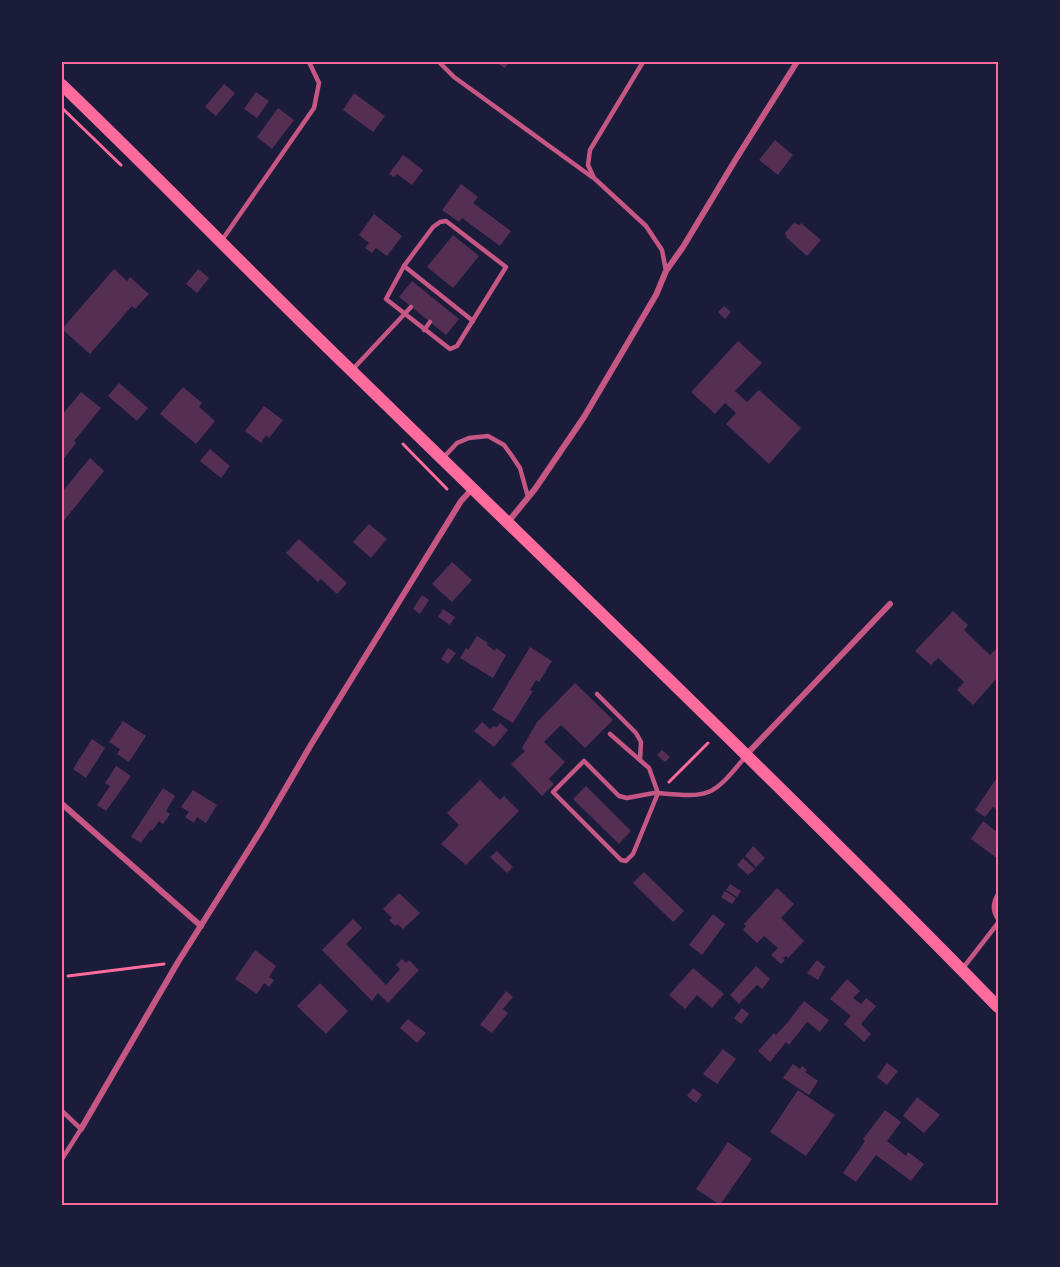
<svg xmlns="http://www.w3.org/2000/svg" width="1060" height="1267" viewBox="0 0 1060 1267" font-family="Raleway,sans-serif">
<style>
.building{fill:#542f53}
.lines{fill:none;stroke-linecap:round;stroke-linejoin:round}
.path{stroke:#ff6b9d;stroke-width:3}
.service{stroke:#c65784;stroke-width:4.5}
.minor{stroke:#c65784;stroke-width:6}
.secondary{stroke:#ff6b9d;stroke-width:12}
.neatline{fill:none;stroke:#ff6b9d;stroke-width:2}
</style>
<rect width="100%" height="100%" fill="#1b1b3a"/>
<g class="building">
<path d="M495,62H509L505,68Z"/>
<path d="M224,84L235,93L216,116L205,107Z"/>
<path d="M256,92L269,101L257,118L244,109Z"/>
<path d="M354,93L385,116L373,132L343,110Z"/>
<path d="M278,108L294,120L272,149L257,137Z"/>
<path d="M775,140L793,155L778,175L759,160Z"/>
<path d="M403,155L423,170L412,185L397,174L394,177L389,174Z"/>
<path d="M461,184L478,197L473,203L511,231L500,246L462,218L459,222L442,210Z"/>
<path d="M374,214L402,236L387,256L376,248L372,253L365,248L369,243L359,235Z"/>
<path d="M794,223L800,225L801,223L821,240L807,256L787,238L785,233Z"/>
<path d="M453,235L479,256L453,288L427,267Z"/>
<path d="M114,269L127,281L130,277L149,294L135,309L132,306L90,354L62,329Z"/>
<path d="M198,269L209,278L197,293L186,284Z"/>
<path d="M412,281L459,319L446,335L399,297Z"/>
<path d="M724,306L731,312L725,319L718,312Z"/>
<path d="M738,341L762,363L735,391L747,402L759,390L801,428L769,464L726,424L736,413L725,403L715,414L691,392Z"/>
<path d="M119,383L148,408L137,421L108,396Z"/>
<path d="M183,387L202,403L199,407L215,421L196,444L160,414Z"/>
<path d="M81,392L101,408L74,441L76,443L62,461V415Z"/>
<path d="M264,406L283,420L269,438L266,435L261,443L245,431Z"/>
<path d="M210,449L230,466L221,478L200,461Z"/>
<path d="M90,458L104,471L62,523V492Z"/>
<path d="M369,524L387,539L371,558L353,542Z"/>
<path d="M299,539L347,583L337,594L321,579L318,582L286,553Z"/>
<path d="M452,562L472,580L452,602L432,584Z"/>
<path d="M422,595L429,600L420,614L413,609Z"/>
<path d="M443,609L455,617L450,625L438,617Z"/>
<path d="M953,611L968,625L964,630L990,655L995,650L998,653V677L973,705L957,690L964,682L938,658L931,665L915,651Z"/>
<path d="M477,636L488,643L487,645L495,651L496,648L506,655L493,678L460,658L466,648L468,650Z"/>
<path d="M530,647L552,661L539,682L536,680L530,690L533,691L513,723L492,710Z"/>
<path d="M448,648L456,653L448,664L441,659Z"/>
<path d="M575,683L613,720L585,748L561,725L544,742L565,762L549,779L554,784L542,796L511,764L525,751L522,748L537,722Z"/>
<path d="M123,721L146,736L129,762L117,754L120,749L109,742Z"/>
<path d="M482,722L490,729L493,726L497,727L500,723L508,730L494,747L474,731Z"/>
<path d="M92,739L105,748L86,778L73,769Z"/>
<path d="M662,750L670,757L665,762L657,755Z"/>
<path d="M116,766L131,776L106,811L97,805L110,786L105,783Z"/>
<path d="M998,776V808L997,810L993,807L985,817L975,810Z"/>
<path d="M480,780L500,800L504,796L519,811L466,865L441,844L459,825L447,813Z"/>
<path d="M586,786L631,831L619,844L573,799Z"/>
<path d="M163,788L175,796L166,811L170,814L163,824L159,821L152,831L151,829L141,843L131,837Z"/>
<path d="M193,790L217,805L206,823L197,817L194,823L185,817L189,812L181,807Z"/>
<path d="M983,821L998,833V859L971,839Z"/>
<path d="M753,846L765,858L756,867L745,856Z"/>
<path d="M497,851L513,867L507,873L490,857Z"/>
<path d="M743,858L755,869L748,875L737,865Z"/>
<path d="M644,872L684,911L673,922L633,883Z"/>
<path d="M730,884L741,891L737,897L726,890Z"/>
<path d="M777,888L794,904L781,918L804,941L788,958L786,956L783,958L785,960L781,964L771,955L778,948L764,936L757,943L743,930L746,926L744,924Z"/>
<path d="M725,891L736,898L732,904L721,897Z"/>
<path d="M399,893L420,913L403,929L397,924L395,926L389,920L392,918L383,909Z"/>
<path d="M713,914L725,924L702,955L689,945Z"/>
<path d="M353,919L362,928L346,944L386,985L400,969L396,965L402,959L406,963L409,960L419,970L388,1003L378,993L372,1001L322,950Z"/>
<path d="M255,950L276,966L269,977L274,980L269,987L264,983L257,994L235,979Z"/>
<path d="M817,960L825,967L818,980L807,973Z"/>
<path d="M756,966L770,979L762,989L757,985L739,1004L730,995Z"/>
<path d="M693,968L724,994L712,1008L697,995L685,1009L669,995Z"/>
<path d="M847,979L860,991L853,998L861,1004L866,998L876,1006L861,1024L871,1034L864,1042L844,1024L851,1016L830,999Z"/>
<path d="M320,983L348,1011L326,1034L297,1006Z"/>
<path d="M506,991L513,997L503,1009L508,1013L492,1033L480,1025Z"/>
<path d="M804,1001L829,1020L820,1032L807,1022L789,1045L786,1042L770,1062L758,1051L774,1033L776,1035L788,1022Z"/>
<path d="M742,1008L749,1014L741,1024L734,1018Z"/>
<path d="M408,1019L426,1033L417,1043L400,1028Z"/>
<path d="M723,1049L736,1059L717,1084L703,1074Z"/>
<path d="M887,1063L898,1071L887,1085L877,1077Z"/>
<path d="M793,1064L800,1069L802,1066L807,1070L805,1072L818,1081L809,1095L783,1078Z"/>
<path d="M693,1088L702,1095L696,1103L687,1096Z"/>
<path d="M798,1090L835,1115L806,1156L770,1132Z"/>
<path d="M917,1097L940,1115L924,1133L903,1116Z"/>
<path d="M885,1110L901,1122L887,1141L906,1156L908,1152L924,1164L911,1181L876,1155L856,1182L843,1173L865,1141L863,1139Z"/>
<path d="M728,1142L752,1159L720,1205L696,1189Z"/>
</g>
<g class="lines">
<g class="path">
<path d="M62,108L121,165"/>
<path d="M403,444L447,489"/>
<path d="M669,782L708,743"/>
<path d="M68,976L164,964"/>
</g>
<g class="service">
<path d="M439,62L454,77L592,177"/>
<path d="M643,62L590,150L588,165L594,178L646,226L662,250L666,271"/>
<path d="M446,221L506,267L457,346L450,349L386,299L404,266L433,227L440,222Z"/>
<path d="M222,240L314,108L319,83L309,62"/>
<path d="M404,266L473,321"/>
<path d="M424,330L430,322"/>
<path d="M353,369L411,307"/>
<path d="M443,458L457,443L469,438L488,436L504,445L512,456L520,468L528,497"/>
<path d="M597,694L636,733L641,742L640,760"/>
<path d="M610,734L649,768L658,793L633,854L626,861L621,860L553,792L584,761L619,796L627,798L654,793H658C711,798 712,797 746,756"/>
<path d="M998,894C993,903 992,910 998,919"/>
<path d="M963,968L998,923"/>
<path d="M62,1111L81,1129L62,1159"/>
</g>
<g class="minor">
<path d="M508,522L535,489L584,417L656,295L666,271L683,247L736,159L797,62"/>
<path d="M746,755L890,604"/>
<path d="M62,804L201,926"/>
<path d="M81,1129L178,962L263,827L312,743L461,501L472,489"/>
</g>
<path class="secondary" d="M62,85C162,181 258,281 358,377C572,586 789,793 998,1007"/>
</g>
<rect width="1060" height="1267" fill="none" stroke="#1b1b3a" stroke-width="126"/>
<rect x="63" y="63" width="934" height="1141" class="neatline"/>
</svg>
